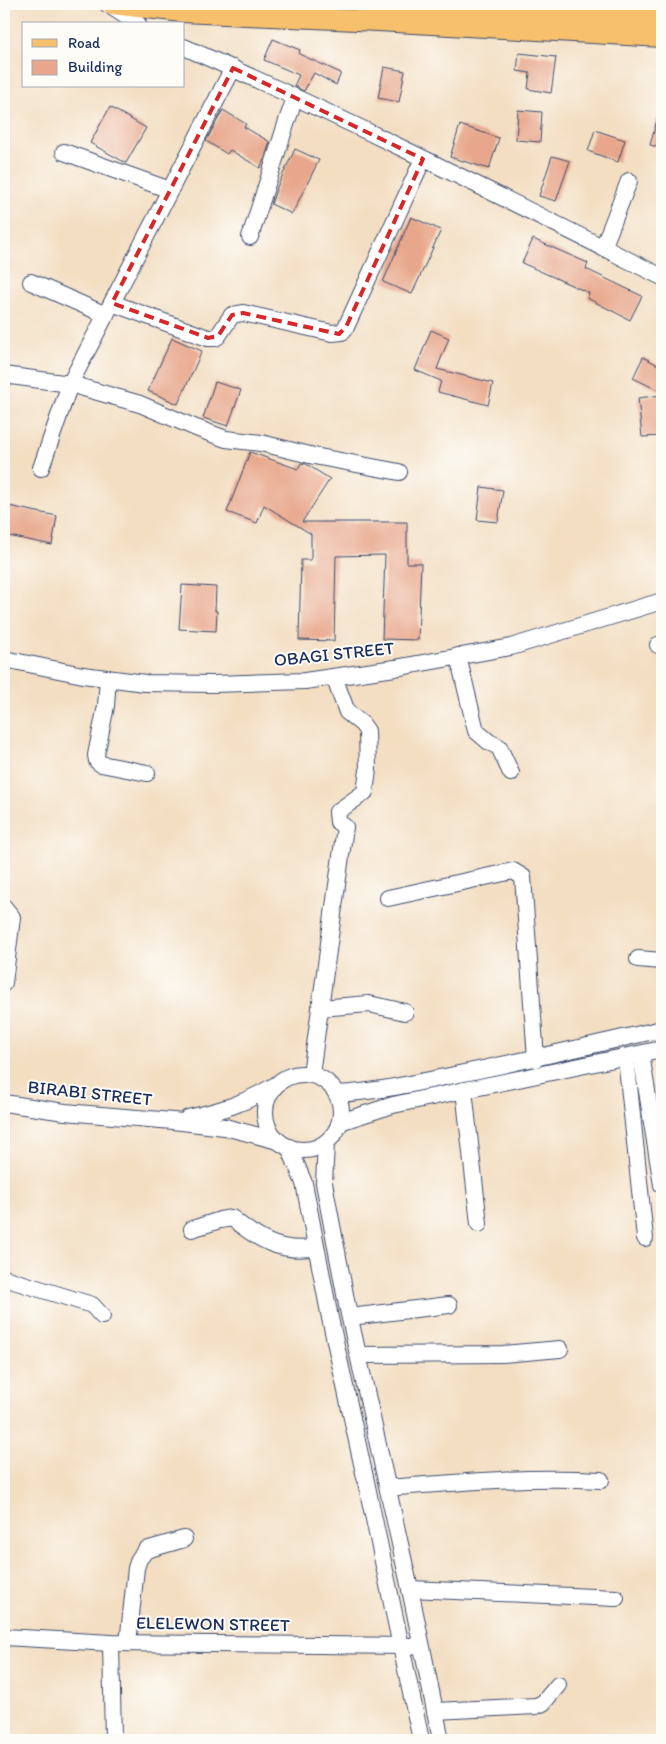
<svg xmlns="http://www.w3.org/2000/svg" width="666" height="1744" viewBox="0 0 666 1744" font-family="Itim,sans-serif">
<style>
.building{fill:#e8a78c}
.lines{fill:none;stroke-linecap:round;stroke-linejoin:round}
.minor-casing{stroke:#3b496d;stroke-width:18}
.major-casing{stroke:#3b496d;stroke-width:22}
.minor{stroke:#fff;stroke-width:16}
.major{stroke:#f7c06c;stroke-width:20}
.marked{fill:none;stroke:#d62828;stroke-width:4;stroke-dasharray:10 6;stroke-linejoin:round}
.labels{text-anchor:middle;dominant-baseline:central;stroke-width:4;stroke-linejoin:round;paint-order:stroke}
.street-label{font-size:18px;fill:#1b2f5e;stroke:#fdfcf7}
</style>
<rect width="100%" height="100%" fill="#fdfcf7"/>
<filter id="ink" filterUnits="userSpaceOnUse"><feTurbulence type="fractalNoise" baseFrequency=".02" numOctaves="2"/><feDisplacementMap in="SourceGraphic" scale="10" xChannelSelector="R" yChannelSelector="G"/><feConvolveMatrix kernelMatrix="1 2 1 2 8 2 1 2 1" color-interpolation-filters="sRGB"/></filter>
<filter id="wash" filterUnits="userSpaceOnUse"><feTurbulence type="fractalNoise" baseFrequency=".0096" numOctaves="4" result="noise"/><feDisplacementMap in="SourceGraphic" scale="20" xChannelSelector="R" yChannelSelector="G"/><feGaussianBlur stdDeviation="1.12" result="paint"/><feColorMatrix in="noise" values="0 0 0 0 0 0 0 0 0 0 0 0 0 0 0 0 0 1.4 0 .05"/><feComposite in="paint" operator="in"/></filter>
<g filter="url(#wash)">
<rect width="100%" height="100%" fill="#f3dec2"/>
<g id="blocks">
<g class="building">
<path d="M273,39L300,50L299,54L341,73L336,85L314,73L304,91L294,86L299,75L264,60Z"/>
<path d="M519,53L556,57L551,93L528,89L530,73L517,71Z"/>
<path d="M384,67L405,71L399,102L378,98Z"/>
<path d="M110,107L146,128L126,163L90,143Z"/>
<path d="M223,110L246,124L244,127L270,142L264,160L260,168L230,150L227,154L206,141Z"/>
<path d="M518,110L542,112L540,142L516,140Z"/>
<path d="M659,113H662V148L650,145Z"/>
<path d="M460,125L499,138L489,169L450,157Z"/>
<path d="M595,130L625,140L618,162L588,151Z"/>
<path d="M295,149L319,160L292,214L271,204L277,187Z"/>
<path d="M552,156L570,161L556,201L539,196Z"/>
<path d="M411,217L441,230L412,294L383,282Z"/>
<path d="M533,239L588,263L586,269L642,296L630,320L587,298L589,293L522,263Z"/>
<path d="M431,330L449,338L437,369L493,383L488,405L438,392L441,381L415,370Z"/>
<path d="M172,338L202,351L178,404L148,391Z"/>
<path d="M643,357L662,367V392L633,378Z"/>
<path d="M215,382L241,390L228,426L203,418Z"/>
<path d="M662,395V436L642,437L638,398Z"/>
<path d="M250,452L298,469L301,463L306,464L330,479L302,522H407V563H421L418,640L382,639L385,555L336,556L334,641L299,640L301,560H311V534L264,505L257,523L227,512Z"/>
<path d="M481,487L503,490L498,522L477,520Z"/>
<path d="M4,505L57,516L52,545L4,535Z"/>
<path d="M182,585L216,587L215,611H217L216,631L179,629Z"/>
</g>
</g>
</g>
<g filter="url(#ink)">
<use href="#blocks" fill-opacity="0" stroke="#3b496d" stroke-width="1"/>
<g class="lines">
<g class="minor-casing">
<g id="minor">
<path d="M107,4L138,24"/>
<path d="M184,47C346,118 504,198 662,277"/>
<path d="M64,152L170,190"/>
<path d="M250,237L287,121L295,98"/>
<path d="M603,248L629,181"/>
<path d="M31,282L106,315"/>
<path d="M112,303L208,338H215L218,336L232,315L243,313L332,333L342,332L346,327L423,159"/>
<path d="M4,375L70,384L140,404L196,428L226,439L261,443L314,456L399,472"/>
<path d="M41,468L70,384L233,68"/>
<path d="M658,645H662"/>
<path d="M458,656L476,731L489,742L499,747L511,773"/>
<path d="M4,659L83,675L145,683L213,684L305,681L395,668L511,647L662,601"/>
<path d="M108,678L106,706L96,755L97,761L101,764L147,773"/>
<path d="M388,898L513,871L523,877L536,1059"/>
<path d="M4,907L12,917L4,983"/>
<path d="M638,959L662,961"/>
<path d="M320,1008L369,1004L405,1012"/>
<path d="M641,1054L662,1185"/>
<path d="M626,1057L645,1238"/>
<path d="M311,1074L345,827L338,822L337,812L365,792L368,770L367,731L362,724L347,712L334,677"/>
<circle cx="303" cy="1112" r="38"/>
<path d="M464,1090L479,1224"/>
<path d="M337,1094C377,1092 415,1083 454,1075C524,1061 593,1045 662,1029"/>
<path d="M4,1103L65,1112L173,1121L225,1127L278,1141"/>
<path d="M188,1118C223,1110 243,1104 274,1086"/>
<path d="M340,1122L393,1105L662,1049"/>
<path d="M326,1143L324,1183L347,1305L410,1589L441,1740"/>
<path d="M289,1147L304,1183L330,1318L368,1491L421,1740"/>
<path d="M192,1229L220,1220L232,1218C258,1240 282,1254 316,1247"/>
<path d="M4,1278L92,1305L102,1316"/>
<path d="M350,1317L449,1305"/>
<path d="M359,1355L503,1354L560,1349"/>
<path d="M388,1488C460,1482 529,1476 601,1480"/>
<path d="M410,1589L616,1598"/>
<path d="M4,1637L111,1643L411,1646"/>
<path d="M111,1643L113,1740"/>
<path d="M128,1643L136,1568L139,1559L146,1550L184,1539"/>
<path d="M435,1711L536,1706L543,1703L558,1685"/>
</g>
</g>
<g class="major-casing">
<g id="major">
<path d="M112,4L182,12L378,21L662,37"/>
<path d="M388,4L662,19"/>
</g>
</g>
<use href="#minor" class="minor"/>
<use href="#major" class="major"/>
</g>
</g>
<path class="marked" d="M233,68L423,159L346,327L339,334L243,313L232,315L218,336L208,338L112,303Z"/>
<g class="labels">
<g class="street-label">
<text transform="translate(334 654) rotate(-6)">OBAGI STREET</text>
<text transform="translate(90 1093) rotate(6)">BIRABI STREET</text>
<text transform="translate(213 1624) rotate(1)">ELELEWON STREET</text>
</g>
</g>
<rect width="666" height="1744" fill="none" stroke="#fdfcf7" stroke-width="20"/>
<rect x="22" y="22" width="162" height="65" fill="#fdfcf7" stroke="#a3aaba"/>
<rect x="32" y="39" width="25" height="8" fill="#f7c06c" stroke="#a3aaba"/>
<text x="68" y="48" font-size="15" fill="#1b2f5e">Road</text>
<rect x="32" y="60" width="25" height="15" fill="#e8a78c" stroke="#a3aaba"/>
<text x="68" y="72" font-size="15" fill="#1b2f5e">Building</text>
</svg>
